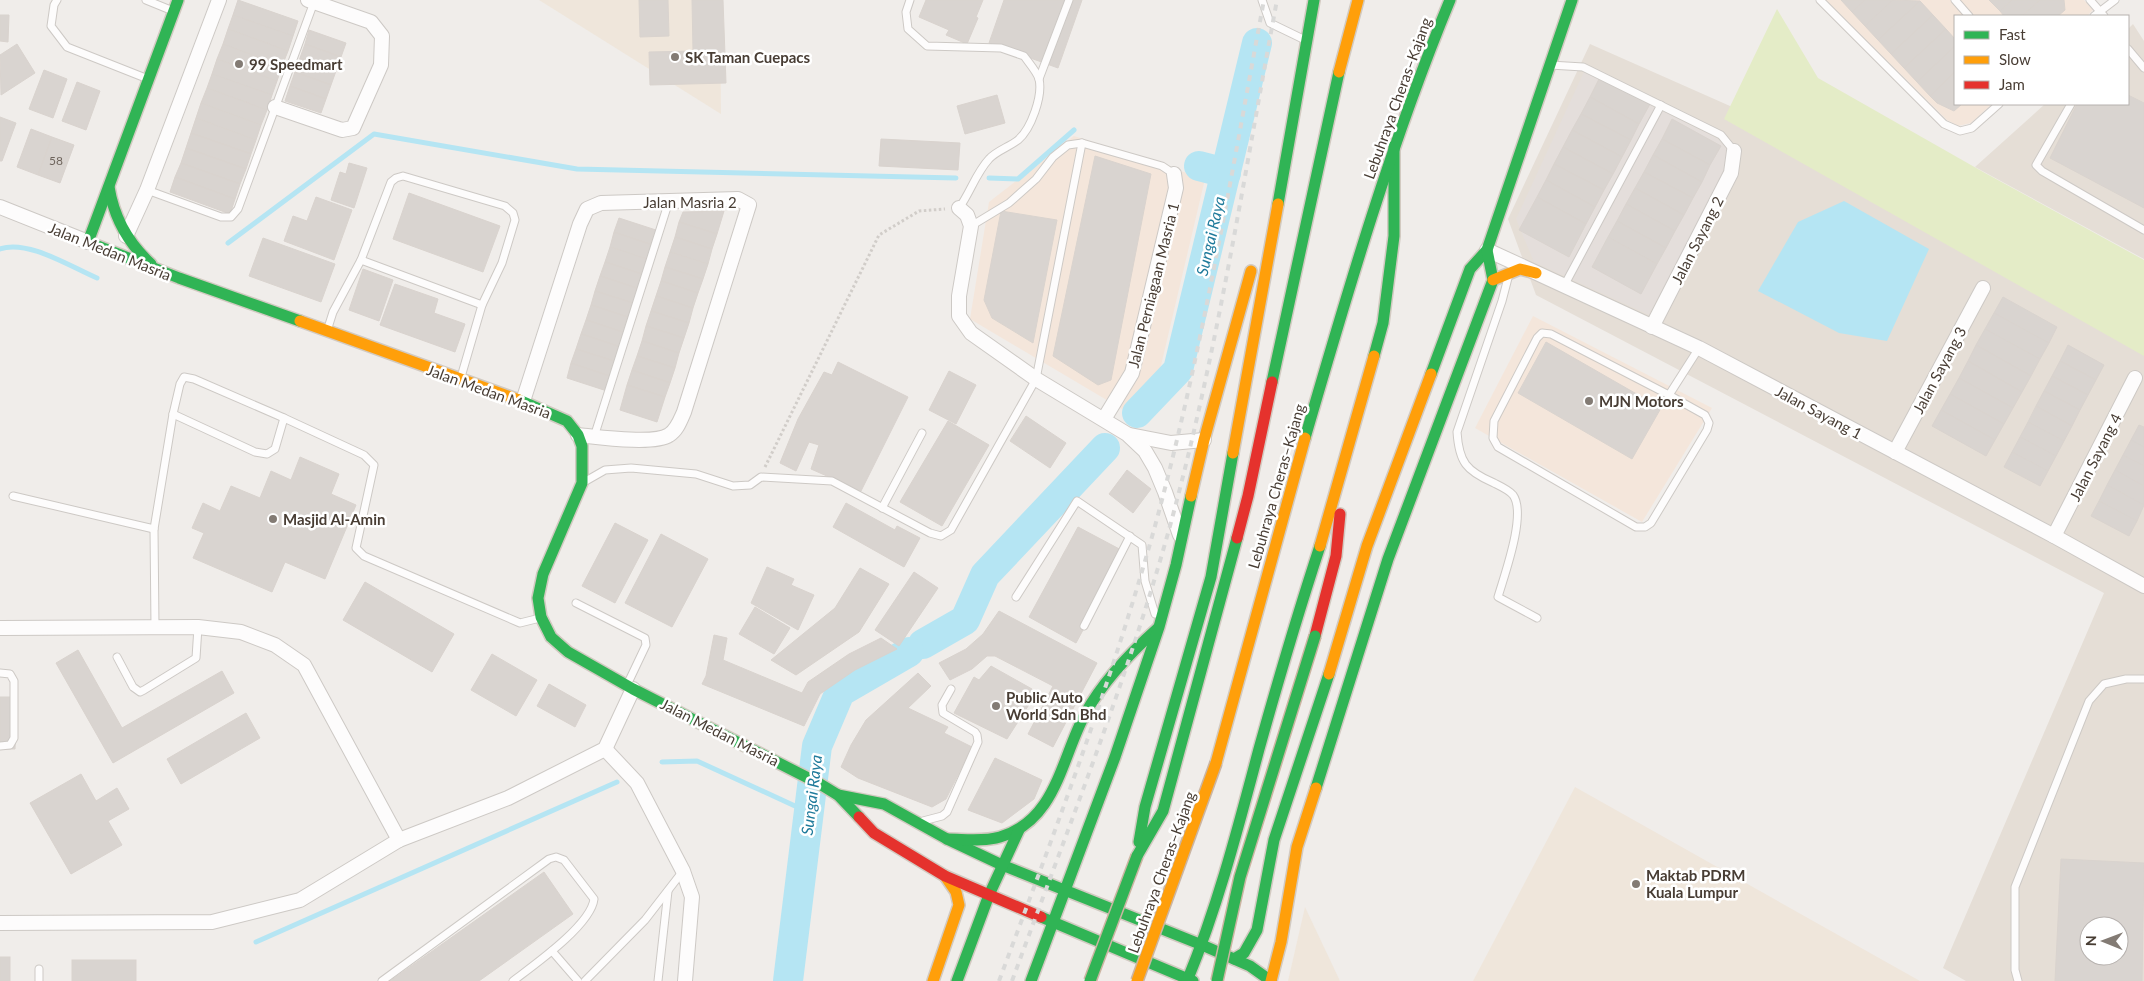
<svg xmlns="http://www.w3.org/2000/svg" width="2144" height="981" viewBox="0 0 2144 981" font-family="Lato,sans-serif">
<style>
.residential{fill:#e5ded6;fill-rule:evenodd}
.commercial{fill:#f4e6db}
.industrial{fill:#e4dedb}
.education{fill:#efe6db}
.green{fill:#e4ecc7}
.water{fill:#b5e5f3}
.lines{fill:none;stroke-linecap:round;stroke-linejoin:round}
.stream{stroke:#b5e5f3;stroke-width:5}
.river{stroke:#b5e5f3;stroke-width:30}
.building{fill:#d9d4d0;stroke:#d9d3ce;fill-rule:evenodd}
.lane-casing{stroke:#cdc9c5;stroke-width:9}
.street-casing{stroke:#cdc9c5;stroke-width:16}
.fast-casing{stroke:#d2cac1;stroke-width:14}
.slow-casing{stroke:#d2cac1;stroke-width:14}
.jam-casing{stroke:#d2cac1;stroke-width:14}
.path{stroke:#d1cdc9;stroke-width:3;stroke-dasharray:2.5 2.5;stroke-linecap:butt}
.lane{stroke:#fdfcfc;stroke-width:7}
.street{stroke:#fdfcfc;stroke-width:14}
.fast{stroke:#30b455;stroke-width:11}
.slow{stroke:#ff9f0a;stroke-width:11}
.jam{stroke:#e5322d;stroke-width:11}
.rail{stroke:#d9d9d8;stroke-width:4;stroke-dasharray:6 6;stroke-linecap:butt}
.fast-bridge-casing{stroke:#cbb5a2;stroke-width:14;stroke-linecap:butt}
.slow-bridge-casing{stroke:#cbb5a2;stroke-width:14;stroke-linecap:butt}
.fast-bridge{stroke:#30b455;stroke-width:11}
.slow-bridge{stroke:#ff9f0a;stroke-width:11}
.poi-dot{fill:#837b74;stroke:#fff;stroke-width:2}
.labels{text-anchor:middle;dominant-baseline:central;stroke-width:5;stroke-linejoin:round;paint-order:stroke}
.number-label{font-size:12px;fill:#6e645c}
.poi-label{font-size:15px;font-weight:bold;fill:#483d34;stroke:#fff;text-anchor:start}
.street-label{font-size:15px;fill:#483d34;stroke:#fff}
.water-label{font-size:16px;font-style:italic;fill:#207b9b;stroke:#fff}
</style>
<rect width="100%" height="100%" fill="#f0edea"/>
<g class="residential">
<path d="M2133,24L2144,41V259L1975,167L2045,104H2128V29Z"/>
<path d="M1590,44L1730,106L2144,354V981H1966L1943,968L2104,593L1536,295L1508,219ZM2089,926H2119V956H2089Z"/>
</g>
<g class="commercial">
<path d="M1826,0H2084L2093,10L2087,16H1955V104H1992L1971,123L1958,126L1947,120Z"/>
<path d="M1074,136L1205,179L1159,374L1127,412L970,319L989,202Z"/>
<path d="M1533,316L1712,408L1642,522L1475,428Z"/>
</g>
<path class="industrial" d="M1584,72L1718,139L1728,150L1725,171L1649,315L1534,262L1516,219Z"/>
<g class="education">
<path d="M539,0H720L721,114Z"/>
<path d="M1575,787L1920,981H1473Z"/>
<path d="M1305,907L1340,981H1288Z"/>
</g>
<path class="green" d="M1777,9L1818,78L1985,173L2144,260V356L1724,119Z"/>
<path class="water" d="M1844,201L1929,249L1887,341L1839,333L1758,291L1798,222Z"/>
<g class="lines">
<g class="stream">
<path d="M989,178L1018,179L1074,130"/>
<path d="M228,243L374,134L577,169L956,178"/>
<path d="M0,249C27,239 71,267 97,278"/>
<path d="M662,762L697,761L808,812"/>
<path d="M256,942L617,782"/>
</g>
<g class="river">
<path d="M1199,166L1226,173"/>
<path d="M1137,413L1178,370L1257,43"/>
<path d="M923,644L965,620L985,575L1105,448"/>
<path d="M788,981L817,746L840,692L909,652"/>
</g>
</g>
<g class="building">
<path d="M238,0L298,21L293,36L233,15Z"/>
<path d="M639,0H668L669,36L640,37Z"/>
<path d="M692,0H723L726,83L650,85L649,52L693,51Z"/>
<path d="M926,0H983L976,17L978,18L967,44L946,35L949,30L919,17Z"/>
<path d="M1004,0H1082L1058,68L989,43Z"/>
<path d="M1841,0H1865L1852,12Z"/>
<path d="M1865,0H1893L1865,26L1852,12Z"/>
<path d="M1893,0L1920,1L1878,40L1865,26Z"/>
<path d="M1989,0H2012L2000,11Z"/>
<path d="M2012,0H2040L2022,16H2004L2000,11Z"/>
<path d="M2040,0H2064L2065,10L2058,16H2022Z"/>
<path d="M1920,1L1933,15L1891,54L1878,40Z"/>
<path d="M0,15H9L8,42L0,41Z"/>
<path d="M233,15L293,36L288,51L228,29Z"/>
<path d="M1933,15L1946,29L1904,68L1891,54Z"/>
<path d="M228,29L288,51L282,66L223,44Z"/>
<path d="M1946,29L1955,39V46L1917,82L1904,68Z"/>
<path d="M309,30L346,43L341,57L305,44Z"/>
<path d="M17,44L35,73L1,95L0,55Z"/>
<path d="M223,44L282,66L277,81L217,59Z"/>
<path d="M305,44L341,57L336,71L300,58Z"/>
<path d="M1955,46V72L1930,96L1917,82Z"/>
<path d="M300,58L336,71L331,85L295,72Z"/>
<path d="M217,59L277,81L272,95L212,74Z"/>
<path d="M44,70L67,79L53,118L29,109Z"/>
<path d="M295,72L331,85L326,99L290,86Z"/>
<path d="M1955,72V104H1962L1954,111L1937,103L1930,96Z"/>
<path d="M212,74L272,95L267,110L207,88Z"/>
<path d="M1600,77L1650,104L1639,124L1590,97Z"/>
<path d="M77,82L100,91L86,130L62,121Z"/>
<path d="M290,86L326,99L321,113L285,101Z"/>
<path d="M207,88L267,110L261,125L201,103Z"/>
<path d="M997,95L1005,123L965,134L957,106Z"/>
<path d="M2128,95L2144,103V208L2050,158L2077,104H2128Z"/>
<path d="M1590,97L1639,124L1631,140L1581,114Z"/>
<path d="M201,103L261,125L256,140L196,118Z"/>
<path d="M1581,114L1631,140L1622,157L1572,130Z"/>
<path d="M0,117L16,123L2,161H0Z"/>
<path d="M196,118L256,140L251,154L191,133Z"/>
<path d="M1672,119L1721,146L1710,165L1662,139Z"/>
<path d="M31,129L52,137L38,175L17,167Z"/>
<path d="M1572,130L1622,157L1613,174L1563,147Z"/>
<path d="M191,133L251,154L246,169L186,148Z"/>
<path d="M52,137L74,145L60,183L38,175Z"/>
<path d="M881,139L960,143L958,170L879,166Z"/>
<path d="M1662,139L1710,165L1702,182L1653,155Z"/>
<path d="M1563,147L1613,174L1604,190L1554,164Z"/>
<path d="M186,148L246,169L240,184L181,163Z"/>
<path d="M1653,155L1702,182L1693,198L1644,172Z"/>
<path d="M1095,156L1151,174L1111,380L1098,385L1053,356Z"/>
<path d="M181,163L240,184L235,199L175,177Z"/>
<path d="M349,163L367,168L354,208L331,200L340,172L346,174Z"/>
<path d="M1554,164L1604,190L1595,207L1546,180Z"/>
<path d="M1644,172L1693,198L1684,215L1635,188Z"/>
<path d="M175,177L235,199L230,214L170,192Z"/>
<path d="M1546,180L1595,207L1586,224L1537,197Z"/>
<path d="M1635,188L1684,215L1675,231L1626,204Z"/>
<path d="M409,193L500,226L483,272L393,239Z"/>
<path d="M316,197L352,210L334,260L284,241L293,216L307,221Z"/>
<path d="M1537,197L1586,224L1569,257L1519,230Z"/>
<path d="M1626,204L1675,231L1666,248L1617,221Z"/>
<path d="M724,211L717,234L679,222L683,212Z"/>
<path d="M1001,211L1057,220L1033,343L992,318L984,300Z"/>
<path d="M619,218L659,231L655,246L614,232Z"/>
<path d="M1617,221L1666,248L1657,264L1608,237Z"/>
<path d="M679,222L717,234L712,249L675,237Z"/>
<path d="M614,232L655,246L650,260L610,247Z"/>
<path d="M675,237L712,249L708,264L670,252Z"/>
<path d="M1608,237L1657,264L1641,294L1592,267Z"/>
<path d="M263,238L335,264L321,302L249,276Z"/>
<path d="M610,247L650,260L645,275L605,262Z"/>
<path d="M670,252L708,264L703,279L665,267Z"/>
<path d="M605,262L645,275L640,289L600,276Z"/>
<path d="M665,267L703,279L698,293L661,281Z"/>
<path d="M363,269L393,280L379,321L349,310Z"/>
<path d="M600,276L640,289L636,304L595,291Z"/>
<path d="M661,281L698,293L693,308L656,296Z"/>
<path d="M395,284L438,299L434,313L465,324L455,352L380,325Z"/>
<path d="M595,291L636,304L631,318L591,305Z"/>
<path d="M656,296L693,308L689,323L651,311Z"/>
<path d="M2003,297L2057,327L2049,343L1994,313Z"/>
<path d="M591,305L631,318L626,333L586,320Z"/>
<path d="M651,311L689,323L684,338L646,326Z"/>
<path d="M1994,313L2049,343L2040,359L1985,329Z"/>
<path d="M586,320L626,333L621,347L581,334Z"/>
<path d="M646,326L684,338L679,353L642,341Z"/>
<path d="M1985,329L2040,359L2031,376L1976,345Z"/>
<path d="M581,334L621,347L617,362L576,349Z"/>
<path d="M642,341L679,353L675,368L637,356Z"/>
<path d="M1546,342L1661,408L1632,459L1518,393Z"/>
<path d="M1976,345L2031,376L2022,392L1968,361Z"/>
<path d="M2068,345L2104,365L2096,380L2060,361Z"/>
<path d="M576,349L617,362L612,377L571,363Z"/>
<path d="M637,356L675,368L670,383L632,370Z"/>
<path d="M1968,361L2022,392L2013,408L1959,378Z"/>
<path d="M2060,361L2096,380L2088,395L2052,376Z"/>
<path d="M838,362L908,397L861,491L811,469L819,445L809,442L796,471L780,463L798,419L824,372L832,375Z"/>
<path d="M571,363L612,377L607,391L567,378Z"/>
<path d="M632,370L670,383L665,397L627,385Z"/>
<path d="M949,371L976,385L956,424L929,410Z"/>
<path d="M2052,376L2088,395L2080,410L2044,391Z"/>
<path d="M1959,378L2013,408L2004,424L1950,394Z"/>
<path d="M627,385L665,397L657,422L620,410Z"/>
<path d="M2044,391L2080,410L2072,426L2036,406Z"/>
<path d="M1950,394L2004,424L1995,440L1941,410Z"/>
<path d="M2036,406L2072,426L2064,441L2028,422Z"/>
<path d="M1941,410L1995,440L1986,456L1932,426Z"/>
<path d="M1026,416L1066,443L1050,468L1010,441Z"/>
<path d="M948,421L989,445L942,526L900,502Z"/>
<path d="M2028,422L2064,441L2056,456L2020,437Z"/>
<path d="M2139,425L2144,427V447L2131,440Z"/>
<path d="M2020,437L2056,456L2048,471L2012,452Z"/>
<path d="M2131,440L2144,447V466L2123,455Z"/>
<path d="M2012,452L2048,471L2040,486L2004,467Z"/>
<path d="M2123,455L2144,466V486L2115,470Z"/>
<path d="M300,457L339,474L331,494L356,505L325,579L285,562L272,592L193,558L204,533L192,528L203,503L220,511L231,486L260,498L271,471L291,480Z"/>
<path d="M1127,470L1151,489L1133,513L1109,494Z"/>
<path d="M2115,470L2144,486V505L2107,485Z"/>
<path d="M2107,485L2144,505L2137,521L2099,501Z"/>
<path d="M2099,501L2137,521L2129,536L2091,516Z"/>
<path d="M846,503L895,530L897,526L920,538L904,567L833,527Z"/>
<path d="M615,523L648,540L615,603L582,586Z"/>
<path d="M1078,527L1125,552L1076,643L1029,617Z"/>
<path d="M661,534L708,559L672,627L625,603Z"/>
<path d="M767,567L794,579L791,585L814,595L798,630L751,603Z"/>
<path d="M860,568L889,584L859,632L796,675L771,660L835,608Z"/>
<path d="M914,572L938,588L899,646L875,630Z"/>
<path d="M365,582L454,634L432,672L343,620Z"/>
<path d="M755,607L790,628L774,654L739,634Z"/>
<path d="M999,611L1097,663L1053,747L1028,734L1053,686L995,656H987L972,669L950,680L939,663L966,649L983,634Z"/>
<path d="M714,635L727,638L723,660L802,693L808,682L849,654L881,638L897,649L855,670L820,694L804,726L702,684L706,676Z"/>
<path d="M78,650L122,728L222,671L234,693L113,763L56,663Z"/>
<path d="M492,654L537,680L516,716L471,690Z"/>
<path d="M991,666L1032,689L1030,703L1007,739L954,713L974,677L979,680Z"/>
<path d="M918,673L931,686L908,708L948,727L944,733L972,747L946,799L932,807L858,778L841,767L851,745L866,720Z"/>
<path d="M549,684L586,705L575,727L537,706Z"/>
<path d="M0,697H17L15,749H0Z"/>
<path d="M246,713L260,738L181,784L167,759Z"/>
<path d="M995,758L1042,780L1034,799L1002,823L968,810Z"/>
<path d="M81,774L96,801L117,788L129,809L108,821L122,845L71,874L30,803Z"/>
<path d="M2061,859L2144,863L2142,981H2055ZM2089,926H2119V956H2089Z"/>
<path d="M544,872L573,914L479,981H390Z"/>
<rect x="0" y="957" width="10" height="24"/>
<rect x="72" y="960" width="64" height="21"/>
</g>
<g class="lines">
<g class="lane-casing">
<g id="lane">
<path d="M57,0L54,5L51,26L67,47L148,79"/>
<path d="M146,0L173,11"/>
<path d="M910,0L906,12L908,29L927,46L1001,48L1024,56C1029,63 1037,72 1039,79C1043,96 1031,129 1018,140C1009,147 996,151 989,159C976,173 970,193 959,208"/>
<path d="M1262,0L1270,23L1303,39"/>
<path d="M1820,0L1944,124L1960,131L1972,128L1999,104"/>
<path d="M1955,0L1969,16"/>
<path d="M2090,0L2104,16"/>
<path d="M2094,16L2115,0"/>
<path d="M2128,49L2144,68"/>
<path d="M1550,65L1583,67L1721,135L1734,151"/>
<path d="M1039,79L1069,0"/>
<path d="M2071,104L2036,165L2042,171L2144,230"/>
<path d="M147,190L221,217H231L238,209L314,2"/>
<path d="M971,226L1009,203L1036,179L1053,157L1068,145L1082,143L1162,166L1174,174"/>
<path d="M361,260L482,305"/>
<path d="M1508,278L1502,301L1457,432C1459,462 1466,471 1494,483C1500,486 1509,490 1513,495C1527,514 1504,576 1498,597L1537,618"/>
<path d="M1564,286L1661,105"/>
<path d="M327,331L333,312L361,260L391,182L396,178L403,176L505,206L513,213L515,220L502,263L482,305L461,377"/>
<path d="M1669,395L1551,334L1542,333L1537,338L1494,421L1493,438L1498,447L1636,527H1645L1651,523L1707,430L1709,423L1705,415L1669,395L1699,348"/>
<path d="M173,414L255,452L267,454L275,449L284,418L364,455L374,465L356,548L364,556L520,623L540,618"/>
<path d="M594,437L669,201"/>
<path d="M584,482L605,470L631,468L696,474L733,486L750,485L761,477L832,481L930,533L941,536L951,530L1036,379L1082,143"/>
<path d="M13,496L154,529"/>
<path d="M882,508L922,433"/>
<path d="M1016,597L1077,501L1142,545L1145,581L1155,614"/>
<path d="M576,603L645,638L646,645L627,685"/>
<path d="M1084,626L1130,536"/>
<path d="M155,627L154,529L173,414L180,384L184,377L194,379L284,418"/>
<path d="M117,657L133,687L140,692L144,690L196,658L198,627"/>
<path d="M0,673L10,674L14,681V738L10,745L0,746"/>
<path d="M923,821L942,816L947,812L978,742L977,735L975,732L943,713L942,705L951,689"/>
<path d="M552,951L578,981"/>
<path d="M39,969V981"/>
<path d="M382,981L549,859L556,857L564,860L594,899C591,925 534,965 513,981"/>
<path d="M585,981L645,920L683,871"/>
<path d="M658,981L668,891"/>
<path d="M2018,981L2015,970V887L2089,701L2104,684L2126,679H2144"/>
</g>
</g>
<g class="street-casing">
<g id="street">
<path d="M275,107L342,130L353,128L381,65L382,36L371,22L308,0"/>
<path d="M0,207L88,242"/>
<path d="M959,208L967,215L971,226L959,296V316L971,333L1036,379L1127,434L1145,451L1155,468L1165,492L1180,535"/>
<path d="M126,236L147,190L219,0"/>
<path d="M1487,250L1699,348L2054,536L2144,586"/>
<path d="M1652,327L1731,173L1734,151"/>
<path d="M523,401L580,224L587,209L601,203L738,199L749,205L684,412C680,421 677,430 669,435C654,445 598,437 578,435"/>
<path d="M1104,419L1132,373L1176,188L1174,174"/>
<path d="M1130,435L1171,443L1204,440"/>
<path d="M1895,452L1983,288"/>
<path d="M2054,536L2135,378"/>
<path d="M0,628L198,627L241,632L275,645L304,665L399,840"/>
<path d="M605,749L637,783L683,871L692,897L685,981"/>
<path d="M0,923L212,922L300,900L399,840L508,798L605,749L633,689"/>
</g>
</g>
<g class="fast-casing">
<g id="fast">
<path d="M178,0L88,242L179,278L300,321"/>
<path d="M109,187C114,218 128,243 151,264"/>
<path d="M1278,204L1314,0"/>
<path d="M1374,356L1383,323L1394,236V146"/>
<path d="M1431,374L1470,269L1487,250L1572,0"/>
<path d="M1272,382L1339,72"/>
<path d="M519,400L567,421L578,435L582,446V483L543,574L538,598L541,617L551,637L568,652L633,689L820,784L838,795L859,817"/>
<path d="M1305,438C1348,290 1391,143 1450,0"/>
<path d="M1316,788L1388,559L1493,280L1487,250"/>
<path d="M838,795L884,804L947,839L1002,865L1202,945L1250,966L1271,981"/>
<path d="M947,839C964,839 983,842 1000,837C1056,821 1061,759 1085,714C1103,681 1130,653 1158,628"/>
<path d="M1139,842L1145,807L1211,577L1233,453"/>
<path d="M1137,856L1163,811L1237,538"/>
<path d="M1041,917L1193,981"/>
<path d="M1234,959L1244,953L1257,930L1274,840L1329,674"/>
<path d="M957,981L989,895L1019,830"/>
<path d="M1031,981L1115,757L1159,627L1176,565L1191,496"/>
<path d="M1187,981C1218,906 1238,828 1259,749C1278,681 1298,613 1320,546"/>
</g>
</g>
<g class="slow-casing">
<g id="slow">
<path d="M1339,72L1358,0"/>
<path d="M1493,280L1520,269L1536,273"/>
<path d="M300,321L519,400"/>
<path d="M1233,453L1278,204"/>
<path d="M1191,496L1204,440L1251,271"/>
<path d="M1320,546L1374,356"/>
<path d="M1329,674L1367,546L1431,374"/>
<path d="M1216,763L1305,438"/>
<path d="M933,981L959,905L956,892L945,876"/>
<path d="M1271,981L1281,942L1297,847L1316,788"/>
</g>
</g>
<g class="jam-casing">
<g id="jam">
<path d="M1237,538L1248,496L1272,382"/>
<path d="M1315,636L1336,556L1340,514"/>
<path d="M859,817L874,833L945,876L1041,917"/>
</g>
</g>
<path class="path" d="M765,467L879,235L919,211L945,209"/>
<use href="#lane" class="lane"/>
<use href="#street" class="street"/>
<use href="#fast" class="fast"/>
<use href="#slow" class="slow"/>
<use href="#jam" class="jam"/>
<g class="rail">
<path d="M999,981C1055,831 1112,681 1155,526C1202,353 1231,176 1264,0"/>
<path d="M1012,981C1067,831 1127,681 1170,526C1217,354 1244,176 1277,0"/>
</g>
<g class="fast-bridge-casing">
<g id="fast-bridge">
<path d="M1090,981L1137,856"/>
<path d="M1217,981L1240,877L1315,636"/>
</g>
</g>
<g class="slow-bridge-casing">
<path id="slow-bridge" d="M1137,981L1216,763"/>
</g>
<use href="#fast-bridge" class="fast-bridge"/>
<use href="#slow-bridge" class="slow-bridge"/>
</g>
<g class="poi-dot">
<circle cx="675" cy="57" r="5"/>
<circle cx="239" cy="64" r="5"/>
<circle cx="1589" cy="401" r="5"/>
<circle cx="273" cy="519" r="5"/>
<circle cx="996" cy="706" r="5"/>
<circle cx="1636" cy="884" r="5"/>
</g>
<g class="labels">
<g class="number-label">
<text x="56" y="160">58</text>
</g>
<g class="poi-label">
<text x="685" y="57">SK Taman Cuepacs</text>
<text x="249" y="64">99 Speedmart</text>
<text x="1599" y="401">MJN Motors</text>
<text x="283" y="519">Masjid Al-Amin</text>
<text x="1006" y="697">Public Auto<tspan x="1006" dy="17">World Sdn Bhd</tspan></text>
<text x="1646" y="875">Maktab PDRM<tspan x="1646" dy="17">Kuala Lumpur</tspan></text>
</g>
<g class="street-label">
<text transform="translate(1397 98) rotate(-70)">Lebuhraya Cheras–Kajang</text>
<text x="690" y="202">Jalan Masria 2</text>
<text transform="translate(1697 240) rotate(-63)">Jalan Sayang 2</text>
<text transform="translate(110 251) rotate(22)">Jalan Medan Masria</text>
<text transform="translate(1153 285) rotate(-76)">Jalan Perniagaan Masria 1</text>
<text transform="translate(1939 370) rotate(-62)">Jalan Sayang 3</text>
<text transform="translate(489 391) rotate(20)">Jalan Medan Masria</text>
<text transform="translate(1819 412) rotate(28)">Jalan Sayang 1</text>
<text transform="translate(2095 457) rotate(-63)">Jalan Sayang 4</text>
<text transform="translate(1276 486) rotate(-74)">Lebuhraya Cheras–Kajang</text>
<text transform="translate(720 732) rotate(27)">Jalan Medan Masria</text>
<text transform="translate(1161 872) rotate(-70)">Lebuhraya Cheras–Kajang</text>
</g>
<g class="water-label">
<text transform="translate(1210 236) rotate(-77)">Sungai Raya</text>
<text transform="translate(811 795) rotate(-83)">Sungai Raya</text>
</g>
</g>
<rect x="1954" y="15" width="175" height="90" fill="#ffffff" stroke="#b6b1ae"/>
<rect x="1964" y="31" width="25" height="8" fill="#30b455" stroke="#b6b1ae"/>
<text x="1999" y="40" font-size="15" fill="#483d34">Fast</text>
<rect x="1964" y="56" width="25" height="8" fill="#ff9f0a" stroke="#b6b1ae"/>
<text x="1999" y="65" font-size="15" fill="#483d34">Slow</text>
<rect x="1964" y="81" width="25" height="8" fill="#e5322d" stroke="#b6b1ae"/>
<text x="1999" y="90" font-size="15" fill="#483d34">Jam</text>
<g transform="translate(2104 941) rotate(271)"><circle r="24" fill="#ffffff" stroke="#b6b1ae"/>
<path d="M0-4L9 19L0 12L-9 19Z" fill="#837b74"/>
<text y="-8" font-size="14" font-weight="bold" text-anchor="middle" fill="#483d34">N</text>
</g>
</svg>
